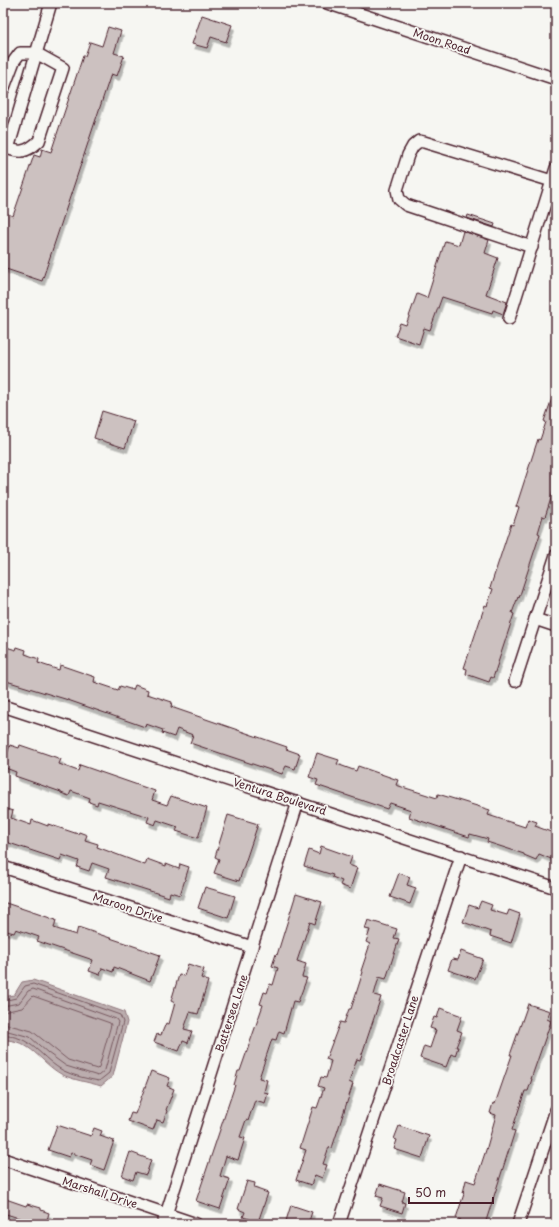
<svg xmlns="http://www.w3.org/2000/svg" width="559" height="1227" viewBox="0 0 559 1227" font-family="'Playpen Sans',sans-serif">
<style>
.water{fill:#bbadae;stroke:#8e747a}
.lines{fill:none;stroke-linecap:round;stroke-linejoin:round}
.shore{stroke:#77585f;stroke-width:1}
.building{fill:#ccc1c0;stroke:#4a1f2b;filter:url(#shadow)}
.minor-casing{stroke:#4a1f2b;stroke-width:14}
.minor{stroke:#f6f6f2;stroke-width:11}
.labels{text-anchor:middle;dominant-baseline:central;stroke-width:3.5;stroke-linejoin:round;paint-order:stroke}
.street-label{font-size:11px;fill:#4a1f2b;stroke:#f6f6f2}
</style>
<defs>
<filter id="shadow"><feDropShadow dx="2.5" dy="4.5" stdDeviation="0" flood-color="#0004"/></filter>
</defs>
<rect width="100%" height="100%" fill="#f6f6f2"/>
<filter id="ink" filterUnits="userSpaceOnUse"><feTurbulence type="fractalNoise" baseFrequency=".025" numOctaves="2"/><feDisplacementMap in="SourceGraphic" scale="8" xChannelSelector="R" yChannelSelector="G"/><feConvolveMatrix kernelMatrix="1 2 1 2 8 2 1 2 1" color-interpolation-filters="sRGB"/></filter>
<g filter="url(#ink)">
<path class="water" d="M33,980L124,1012L127,1022L113,1076L101,1086C89,1082 72,1080 61,1074C41,1063 30,1039 3,1040V997L14,995L22,982Z"/>
<g class="lines">
<g class="shore">
<path d="M3,1001L16,998L25,986L33,984L120,1015L123,1022L109,1073L99,1081C88,1079 74,1076 64,1071C42,1060 31,1034 3,1036"/>
<path d="M3,1006L19,1003L28,991L33,989L116,1019L118,1022L105,1070L98,1076L66,1066L48,1053L30,1037L8,1031H3"/>
<path d="M3,1012L22,1008L33,996L110,1023L111,1025L99,1067L97,1069L68,1060L32,1031L9,1025H3"/>
</g>
</g>
<g class="building">
<path d="M202,15L232,25L226,42L211,37L207,48L192,44Z"/>
<path d="M108,27L121,31L114,53L124,56L117,76L111,74L42,281L3,268V212L13,216L34,155L40,157L42,149L51,152L83,56H85L90,42L102,46Z"/>
<path d="M468,215L495,224L494,227L467,218Z"/>
<path d="M463,231L489,240L485,253L498,258L486,294L507,302L503,314L493,310L492,313L442,297L430,330L424,328L419,344L395,336L400,323L406,325L417,294L427,298L445,241L459,245Z"/>
<path d="M555,390H556V483L545,517L543,516L538,533L540,534L519,598L518,597L512,613L514,614L493,678L491,677L489,682L466,674L467,669L464,668L485,605L487,606L493,589L490,588L511,524L513,525L519,507H516L538,439L540,440L546,422L544,421Z"/>
<path d="M102,411L134,421L125,448L94,438Z"/>
<path d="M3,646L16,650L17,647L26,650L25,654L39,659L38,663L59,670L60,665L95,677L94,682L118,690L120,686L133,690L135,685L148,690L147,694L172,702L171,707L287,747L286,749L300,754L295,769L286,766L282,774L190,743L193,735L177,729L174,737L162,733L163,730L146,724L145,727L65,699L3,680Z"/>
<path d="M10,745L19,748L20,745L61,759L59,764L78,771L80,765L155,791L152,800L167,805L171,796L207,808L198,838L176,831L178,827L157,820L155,825L147,822L149,817L98,801L97,805L89,802L90,798L71,791L69,796L61,793V792L15,776L16,772L3,767Z"/>
<path d="M317,753L339,760L337,764L356,771L358,766L398,780L396,785L437,798L438,794L490,810L488,815L525,827L528,819L537,822L535,826L556,834V861L539,854L536,860L524,855V854L487,842L488,839L470,834L469,837L409,817L411,810L390,803L387,809L316,785L318,780L309,777Z"/>
<path d="M3,808L13,811L11,818L31,825L32,820L48,826V824L78,834L79,832L87,835L85,840L98,844L97,847L145,865L147,859L166,866V864L179,869L180,864L189,867L180,895L170,892L169,897L106,877L109,869L92,863L89,871L77,867L79,861L62,855L60,860L3,841Z"/>
<path d="M228,815L258,824L239,881L214,873L219,859L215,857Z"/>
<path d="M321,846L352,857L349,865L357,868L350,889L340,885L342,881L332,877L333,875L304,866L309,850L319,854Z"/>
<path d="M399,873L410,877L407,885L416,888L410,904L390,897Z"/>
<path d="M205,887L235,896L228,918L198,908Z"/>
<path d="M296,894L322,902L315,924L310,922L297,961L306,964L302,977L307,978L298,1002L293,1001L284,1033L279,1031L276,1040L272,1039L259,1078L267,1080L264,1092L268,1093L265,1103L255,1100L248,1121L246,1120L240,1137L245,1138L238,1160L226,1156L220,1176L230,1179L220,1209L196,1201L235,1085H234L238,1071H240L263,1005L260,1004L264,992L267,993L270,984L273,985L278,968L272,966L276,954L277,955Z"/>
<path d="M481,901L492,905L490,910L507,915L509,910L520,914L511,943L490,936L491,932L463,922L469,905L478,908Z"/>
<path d="M3,902L56,920L54,928L76,935L78,927L160,955L150,981L114,967L113,972L102,968L100,975L89,971L93,960L37,941L39,937L16,929L14,933L3,930Z"/>
<path d="M368,920L397,929L394,938L399,939L386,979L379,977L374,995L381,997L360,1060L357,1059L349,1082L353,1084L332,1148L329,1147L323,1164L327,1165L322,1178L315,1175L311,1185L296,1180L306,1150L300,1148L313,1107L317,1108L324,1088L318,1086L321,1077L326,1078L331,1061L326,1059L340,1022L344,1023L349,1009H351L363,972L361,971L370,944L366,942L370,930L365,929Z"/>
<path d="M461,951L483,959L475,979L448,970L452,959L458,960Z"/>
<path d="M188,964L204,969L201,978L208,981L198,1014L190,1012L184,1029L192,1031L188,1043L183,1041L179,1051L154,1042L157,1034L161,1035L166,1023L169,1024L175,1003L171,1001L179,975L184,976Z"/>
<path d="M528,1004L550,1011L547,1019L551,1021L547,1033L531,1079H532L528,1091H525L512,1130L515,1131L485,1224H460L461,1220L456,1218L464,1194L463,1193L466,1180L475,1183L487,1147L496,1115L490,1113L493,1103L495,1104L512,1055H510Z"/>
<path d="M440,1008L462,1016L457,1030L462,1032L456,1047H458L455,1056L451,1054L446,1067L420,1058L424,1046L430,1048L436,1030L430,1028L434,1017L437,1018Z"/>
<path d="M151,1071L170,1078L167,1086L174,1089L166,1110L167,1111L163,1122L157,1120L153,1130L128,1121L131,1113L135,1114Z"/>
<path d="M57,1125L91,1136L94,1128L102,1131L100,1136L114,1141L104,1170L90,1165L92,1160L71,1153L69,1157L48,1150Z"/>
<path d="M399,1126L429,1136L422,1158L394,1149L397,1140L394,1139Z"/>
<path d="M130,1152L151,1160L146,1175L136,1172L133,1180L122,1176Z"/>
<path d="M247,1181L255,1183L254,1188L268,1193L258,1222L243,1217L245,1212L238,1209Z"/>
<path d="M380,1184L405,1192L402,1202L405,1203L402,1213L380,1206L383,1198L376,1196Z"/>
<path d="M3,1198L26,1206L27,1204L41,1208V1210L49,1213L46,1224H24L25,1220L3,1213Z"/>
<path d="M291,1205L312,1212L308,1224H285Z"/>
</g>
<g class="lines">
<g class="minor-casing">
<g id="minor">
<path d="M327,3L556,79"/>
<path d="M3,90L14,61L20,53H36L63,68L39,141C26,153 19,154 3,146"/>
<path d="M8,149L51,3"/>
<path d="M532,247L406,205L399,199L397,190L408,155L413,146L419,141L424,142L552,181"/>
<path d="M509,319L556,168"/>
<path d="M535,619L556,626"/>
<path d="M515,681L556,555"/>
<path d="M3,706L556,888"/>
<path d="M3,867L252,947"/>
<path d="M3,1159L196,1224"/>
<path d="M163,1224L298,802"/>
<path d="M339,1224L461,856"/>
<path d="M518,1224L556,1110"/>
</g>
</g>
<use href="#minor" class="minor"/>
</g>
</g>
<g class="labels">
<g class="street-label">
<text transform="translate(442 41) rotate(18)">Moon Road</text>
<text transform="translate(280 796) rotate(18)">Ventura Boulevard</text>
<text transform="translate(128 907) rotate(18)">Maroon Drive</text>
<text transform="translate(231 1013) rotate(-72)">Battersea Lane</text>
<text transform="translate(400 1040) rotate(-72)">Broadcaster Lane</text>
<text transform="translate(100 1192) rotate(18)">Marshall Drive</text>
</g>
</g>
<rect width="559" height="1227" fill="none" stroke="#f6f6f2" stroke-width="16"/>
<rect x="8" y="8" width="543" height="1211" fill="none" stroke="#4a1f2b" stroke-width="1.5" filter="url(#ink)"/>
<path d="M409 1197v6h84v-6" fill="none" stroke="#4a1f2b" stroke-width="2"/>
<text x="415" y="1197" font-size="12" fill="#4a1f2b" stroke="#f6f6f2" stroke-width="3" paint-order="stroke">50 m</text>
</svg>
